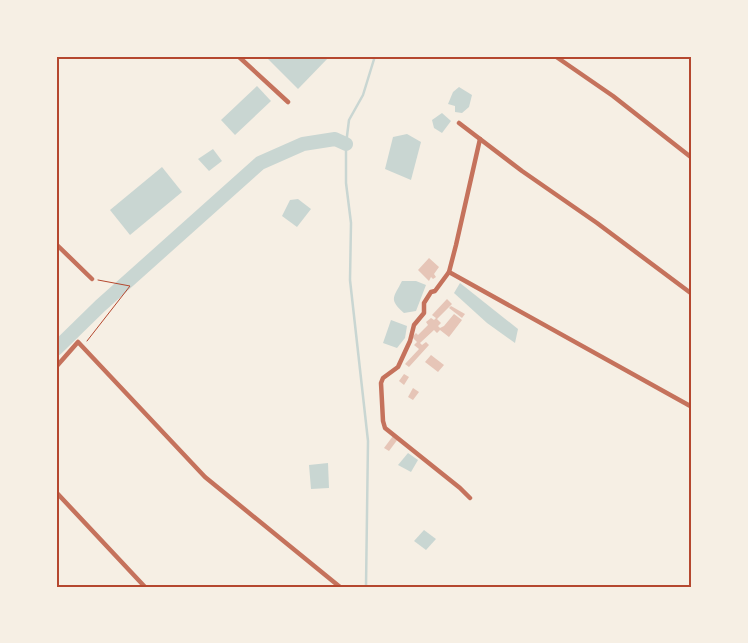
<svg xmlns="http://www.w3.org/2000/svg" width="748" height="643" viewBox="0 0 748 643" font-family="'IBM Plex Sans',sans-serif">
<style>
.water{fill:#c9d6d2}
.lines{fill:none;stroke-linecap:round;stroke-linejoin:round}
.stream{stroke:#c9d6d2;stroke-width:2.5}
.river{stroke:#c9d6d2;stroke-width:14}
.building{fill:#e6c5b7}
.path{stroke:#b5482f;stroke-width:1}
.minor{stroke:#c5725c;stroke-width:4.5}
.neatline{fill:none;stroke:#b5482f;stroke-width:2}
</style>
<rect width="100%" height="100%" fill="#f6efe4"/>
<g class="water">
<path d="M265,56H330L298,89Z"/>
<path d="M257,86L271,101L235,135L221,120Z"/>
<path d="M459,87L472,95L469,107L462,113L455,112V106L448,104L453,92Z"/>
<path d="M442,113L451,121L442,133L434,128L432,120Z"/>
<path d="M407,134L421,142L411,180L385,169L393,137Z"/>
<path d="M213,149L222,161L209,171L198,159Z"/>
<path d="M162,167L182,192L130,235L110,210Z"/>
<path d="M298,199L311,209L297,227L282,216L290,200Z"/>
<path d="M402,281H416L426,285L416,311L404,313C388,299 394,297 402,281Z"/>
<path d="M460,283L518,329L515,343L487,323L454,293Z"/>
<path d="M391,320L407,326L405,338L397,348L383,343Z"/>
<path d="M408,453L418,460L411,472L398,465Z"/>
<path d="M328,463L329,488L311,489L309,465Z"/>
<path d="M424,530L436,539L426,550L414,541Z"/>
</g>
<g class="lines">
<path class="stream" d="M366,587L368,441L350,280L351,223L346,183V144L349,120L363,95L375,56"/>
<path class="river" d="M56,349L100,306L260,163L303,144L335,139L346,144"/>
</g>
<g class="building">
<path d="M429,258L439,267L434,274L436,277L433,279L431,277L429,281L418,270Z"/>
<path d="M447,299L452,304L437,319L441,323L438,326L440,328L444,326L454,314L462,320L449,337L440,330L437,333L434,330L420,343L422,345L426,342L429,345L409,367L405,364L419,349L414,345L417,342L412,337L416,333L418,335L428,325L426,322L431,318L434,320L436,318L432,315Z"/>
<path d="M451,306L465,314L462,318L449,308Z"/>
<path d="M431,355L444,365L438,372L425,362Z"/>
<path d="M404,374L409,377L404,385L399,381Z"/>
<path d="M413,388L419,392L413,400L408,397Z"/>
<path d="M393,436L398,439L389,451L384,448Z"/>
</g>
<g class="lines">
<path class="path" d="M87,341L130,286L98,280"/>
<g class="minor">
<path d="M238,56L288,102"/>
<path d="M555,56L613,96L692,158"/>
<path d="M459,123L522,171L597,223L692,294"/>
<path d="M56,244L92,279"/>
<path d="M449,272L692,407"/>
<path d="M56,367L78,342L205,477L340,587"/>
<path d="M56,492L145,587"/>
<path d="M470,498L460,488L385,428L383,421L381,383L383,378L398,367L410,341L414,325L424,313V303L431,292L435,291L449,272L456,245L480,139"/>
</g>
</g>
<rect width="748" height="643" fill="none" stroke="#f6efe4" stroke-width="115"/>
<rect x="58" y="58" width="632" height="528" class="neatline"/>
</svg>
